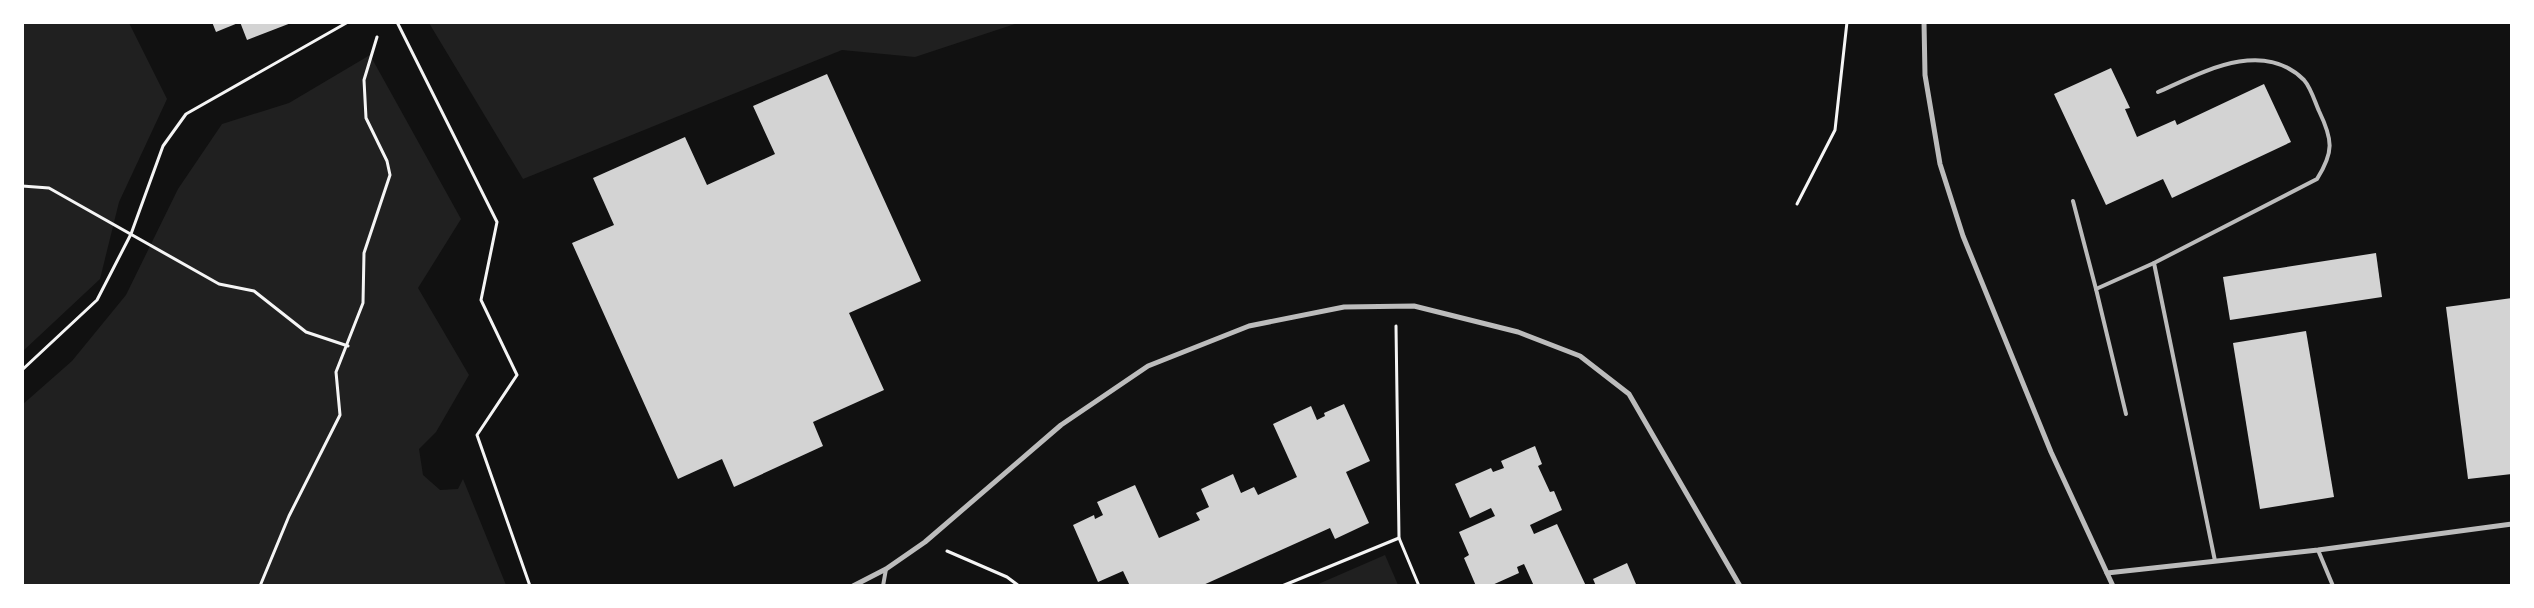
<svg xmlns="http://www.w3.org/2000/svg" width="2534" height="608" viewBox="0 0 2534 608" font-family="Literata,serif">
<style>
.green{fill:#202020}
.building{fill:#d3d3d3}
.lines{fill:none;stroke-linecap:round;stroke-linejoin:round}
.path{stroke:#f5f5f5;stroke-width:3}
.service{stroke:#bcbcbc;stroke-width:4}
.minor{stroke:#bcbcbc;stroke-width:5}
</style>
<rect width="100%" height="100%" fill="#111"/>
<g class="green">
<path d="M23,23H129L167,99L119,202L100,279L23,351Z"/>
<path d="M429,23H1018L915,57L842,50L523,179Z"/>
<path d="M370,55L461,219L418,288L469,375L436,432L419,449L423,475L440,490L458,489L463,479L506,585H23L22,405L72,361L126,295L178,189L222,124L289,103Z"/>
<path d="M1385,555L1398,585H1316Z"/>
</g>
<g class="building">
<path d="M212,22H238V23L216,32Z"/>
<path d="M240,22H291V23L247,40Z"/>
<path d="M2111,68L2130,108L2125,109L2137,137L2175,120L2177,125L2264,84L2291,142L2172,198L2163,179L2106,205L2054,94Z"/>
<path d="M827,74L921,281L849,313L884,390L813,422L823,446L734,487L722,459L678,479L572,243L614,225L593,178L685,137L707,185L775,154L753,106Z"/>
<path d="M2376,253L2382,297L2230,320L2223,277Z"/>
<path d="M2512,298V474L2468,479L2446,307Z"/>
<path d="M2306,331L2334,497L2260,509L2233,343Z"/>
<path d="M1344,404L1370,461L1346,472L1369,523L1335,539L1330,528L1201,586H1130L1123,571L1098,582L1073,525L1094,515L1095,519L1103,515L1097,502L1135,485L1159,538L1200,520L1196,513L1209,507L1201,489L1233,474L1241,493L1254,487L1258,495L1297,477L1273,424L1311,406L1317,420L1325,416L1324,413Z"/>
<path d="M1535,446L1542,464L1538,466L1550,492L1554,491L1562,510L1530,525L1534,534L1557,524L1586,586H1534L1524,564L1517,567L1519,573L1490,586H1476L1464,558L1469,555L1459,532L1495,516L1491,508L1470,518L1455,484L1491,468L1493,472L1504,468L1501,461Z"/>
<path d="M1627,563L1636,584L1596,586L1593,579Z"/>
</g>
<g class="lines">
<g class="path">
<path d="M397,22L497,222L481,300L517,375L477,435L530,586"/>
<path d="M22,186L49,188L219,284L254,291L306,332L348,346"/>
<path d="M1797,204L1835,130L1847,22"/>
<path d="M1396,326L1399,538L1419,586"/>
<path d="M22,370L97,300L131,234L163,146L186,114L348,22"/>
<path d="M947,551L1007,577L1019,586"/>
<path d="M260,586L289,516L340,415L336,372L363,303L364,253L390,175L387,161L366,118L364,80L377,37"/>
<path d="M1282,586L1399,538"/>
</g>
<g class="service">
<path d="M2158,92C2201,73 2262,38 2304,80C2311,88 2315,102 2319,111C2333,140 2334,152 2317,179L2154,263L2215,561"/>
<path d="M2073,201L2096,289"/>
<path d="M2126,414L2096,289L2154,263"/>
<path d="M2318,550L2333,586"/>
<path d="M883,586L886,569"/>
</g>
<g class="minor">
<path d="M1924,22L1925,75L1940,164L1963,236L2051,452L2113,586"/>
<path d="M2107,573L2318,550L2512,524"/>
<path d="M853,586L886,569L925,542L1061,425L1148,366L1249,326L1344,307L1414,306L1518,332L1580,356L1629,394L1740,586"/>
</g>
</g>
<rect width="2534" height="608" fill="none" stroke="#ffffff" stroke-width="48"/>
</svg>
